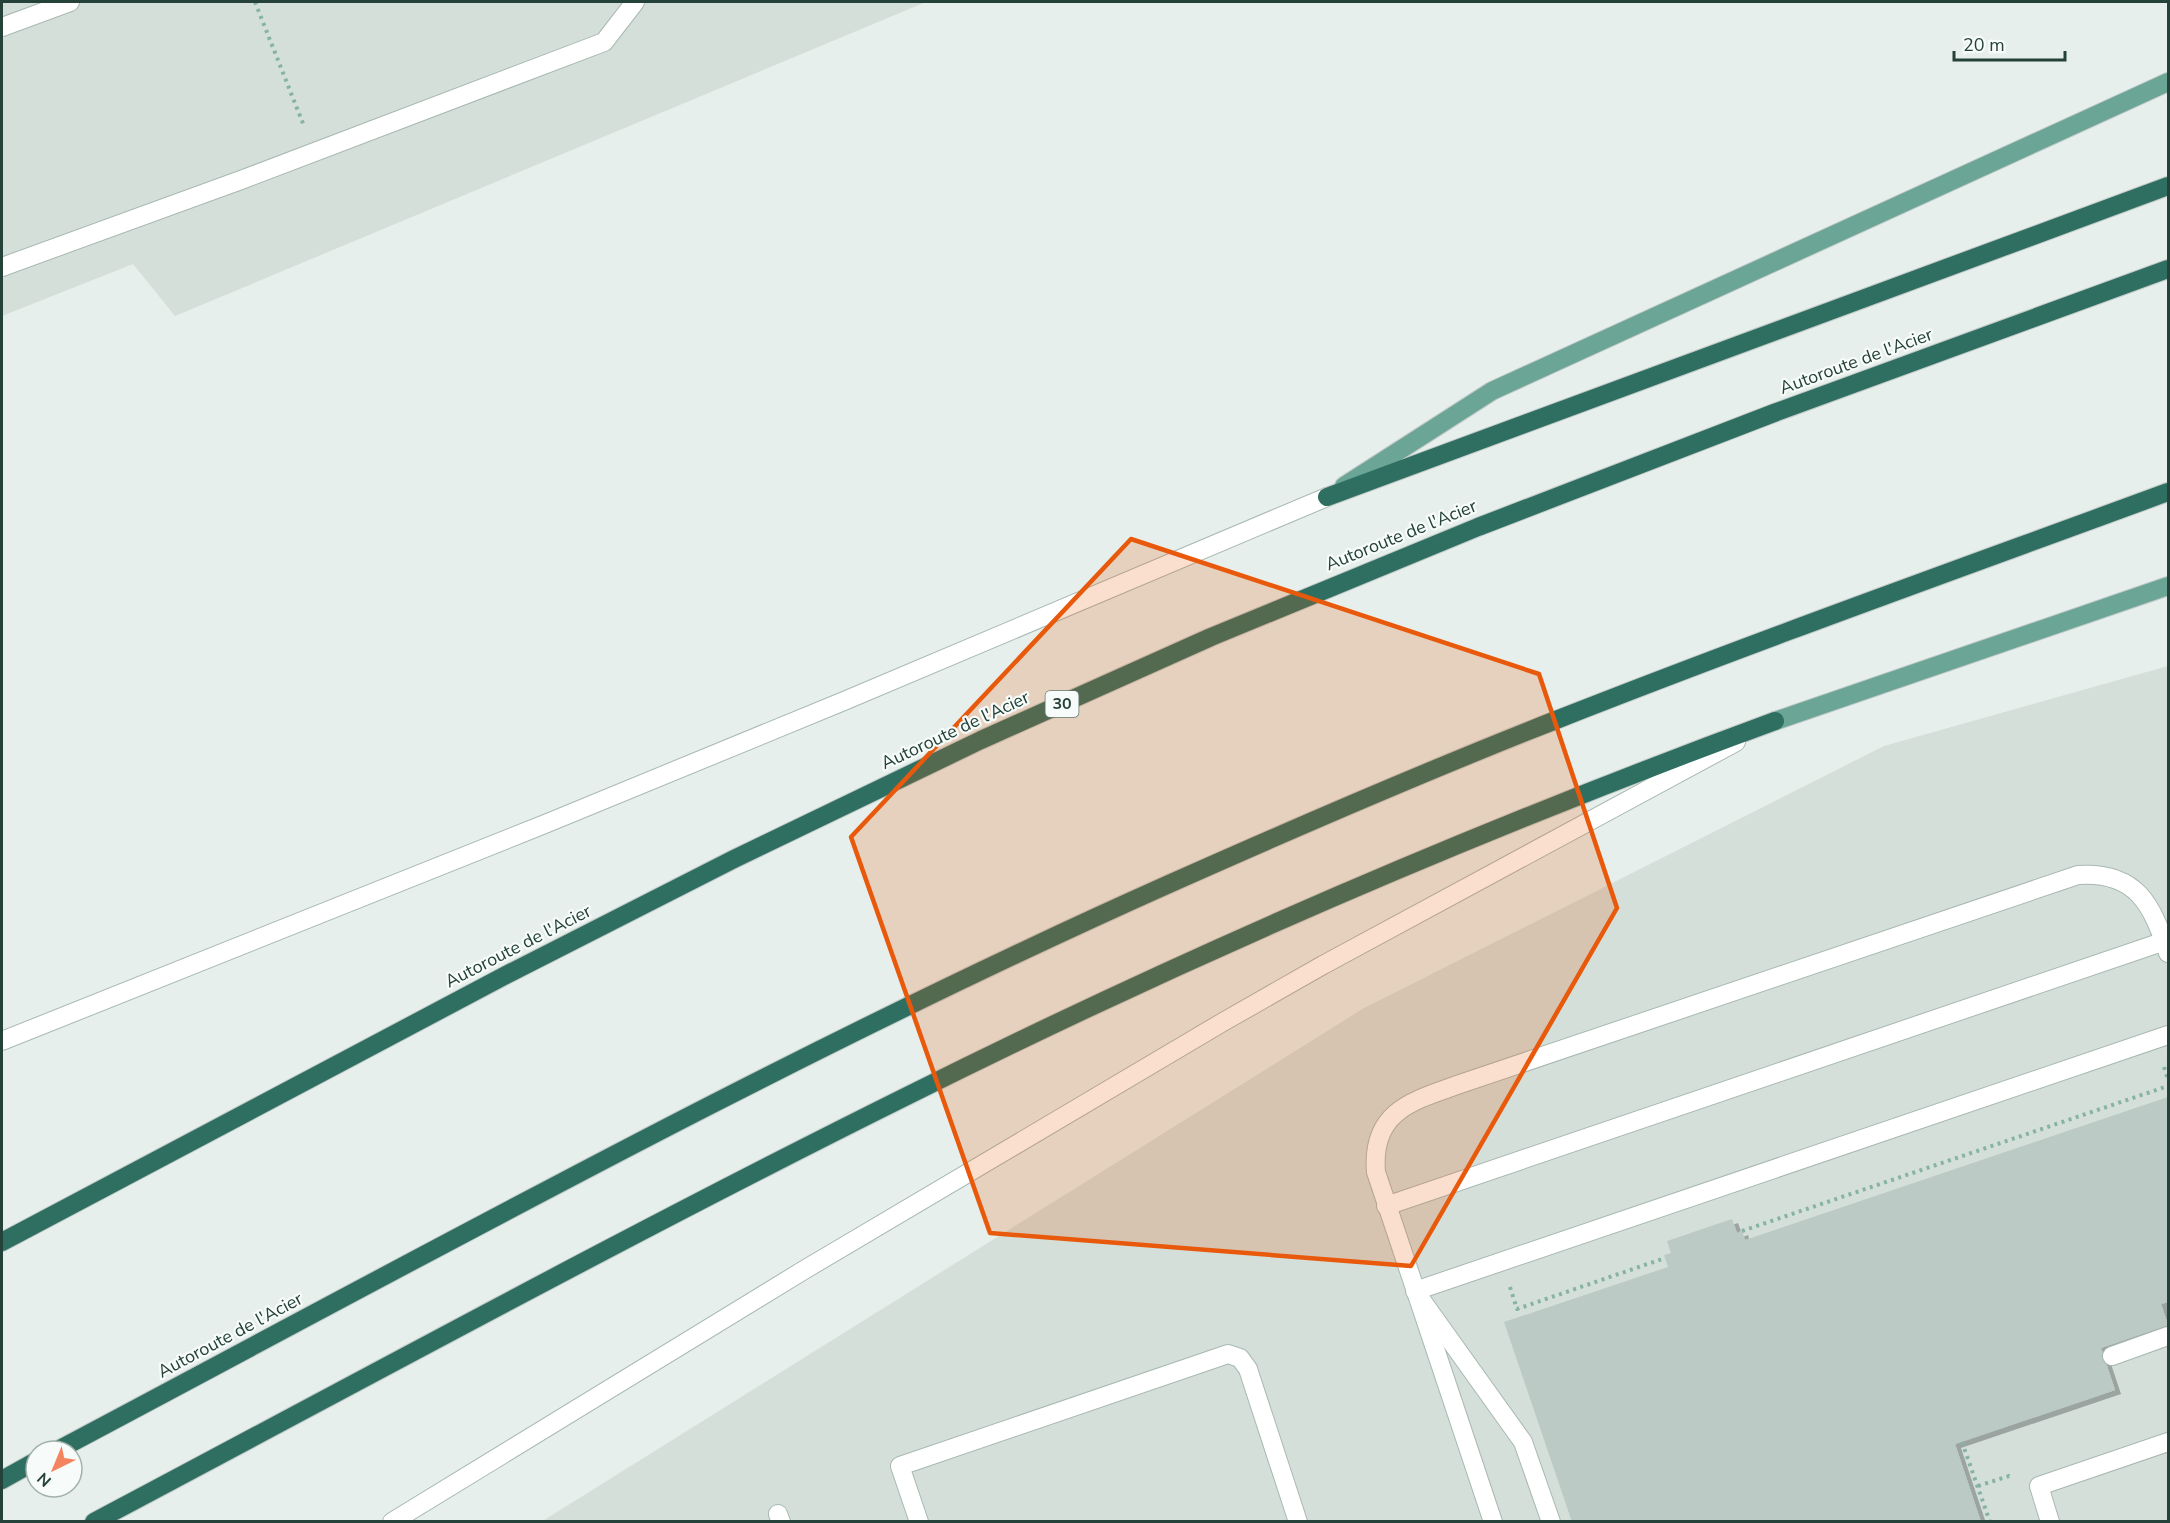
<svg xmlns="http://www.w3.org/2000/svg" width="2170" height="1523" viewBox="0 0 2170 1523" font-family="'Nunito Sans',sans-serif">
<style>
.built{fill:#d4dfda}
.building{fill:#bbcac4;filter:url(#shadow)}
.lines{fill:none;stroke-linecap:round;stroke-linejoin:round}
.minor-casing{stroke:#a8b8b2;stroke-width:20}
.major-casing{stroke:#c2cac8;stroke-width:20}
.highway-casing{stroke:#c2cac8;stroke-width:20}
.path{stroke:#86b3a5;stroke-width:4;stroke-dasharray:3 4.5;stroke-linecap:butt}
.minor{stroke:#fff;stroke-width:18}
.major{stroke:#6aa596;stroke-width:18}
.highway{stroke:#2f6f62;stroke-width:18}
.marked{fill:#e8590c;fill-opacity:0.2;stroke:#e8590c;stroke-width:4.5;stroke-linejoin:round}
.labels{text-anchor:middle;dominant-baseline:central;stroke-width:4.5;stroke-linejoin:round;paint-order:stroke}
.shield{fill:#f7fbf9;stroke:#637a73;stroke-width:1.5}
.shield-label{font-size:16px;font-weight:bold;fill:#24423a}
.street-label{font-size:18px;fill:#24423a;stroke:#f7fbf9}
</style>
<defs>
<filter id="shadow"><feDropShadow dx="6" dy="4" stdDeviation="0" flood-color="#0004"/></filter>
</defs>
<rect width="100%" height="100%" fill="#e6efeb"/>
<g class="built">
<path d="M2,2H926L175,316L133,264L2,316Z"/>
<path d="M2168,666V1521L541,1522L1364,1008L1884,746Z"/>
</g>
<path class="building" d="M2168,1097V1302L2161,1304L2168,1325L2101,1348L2115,1390L1955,1444L1981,1522H1572L1504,1322L1668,1267L1664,1255L1671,1253L1667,1241L1732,1219L1737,1233L1742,1231L1745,1240Z"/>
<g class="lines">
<g class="minor-casing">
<g id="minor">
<path d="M2,27L70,2"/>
<path d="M2,267L241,180L604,42L635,2"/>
<path d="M2,1041L545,824L844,701L1327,497"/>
<path d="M1386,1206L2165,941"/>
<path d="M2112,1356L2168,1336"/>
<path d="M778,1514L781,1522"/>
<path d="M392,1522L804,1270L1223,1022L1323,965L1736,742"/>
<path d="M919,1522L900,1466L1228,1354L1240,1358L1248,1369L1298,1522"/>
<path d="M1493,1522L1376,1172C1371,1111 1412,1101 1460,1084L2078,875C2137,871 2152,905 2168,953"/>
<path d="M1551,1522L1523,1442L1415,1291L2168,1035"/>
<path d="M2050,1522L2039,1486L2168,1442"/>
</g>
</g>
<g class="major-casing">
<g id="major">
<path d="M1344,486L1492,391L2168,82"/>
<path d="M1775,721L2168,586"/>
</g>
</g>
<g class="highway-casing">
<g id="highway">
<path d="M1327,497L2168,186"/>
<path d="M2,1242L506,975L734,859L981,740L1211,637L1478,527L1774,413L2168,269"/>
<path d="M56,1451C424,1256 788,1054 1169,884C1297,827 1426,771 1556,720C1759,640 1964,567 2168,492"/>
<path d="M2,1480L36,1461"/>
<path d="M94,1522C364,1379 633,1232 907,1096C1189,955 1479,830 1775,721"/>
</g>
</g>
<g class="path">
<path d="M255,2L304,126"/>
<path d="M2164,1067L2168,1080"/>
<path d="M1742,1231L2168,1086"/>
<path d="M1510,1287L1517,1309L1665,1258"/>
<path d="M1962,1442L1990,1522"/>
<path d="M1978,1486L2009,1476L2012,1477"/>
</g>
<use href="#minor" class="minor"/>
<use href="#major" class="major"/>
<use href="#highway" class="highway"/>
</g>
<path class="marked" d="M1131,539L1539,674L1617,908L1411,1266L990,1233L851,837Z"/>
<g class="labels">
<rect class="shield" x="1045.5" y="691" width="33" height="26" rx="4.5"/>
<g class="shield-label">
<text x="1062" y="704">30</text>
</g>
<g class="street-label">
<text transform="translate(1856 361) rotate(-20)">Autoroute de l'Acier</text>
<text transform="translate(1401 535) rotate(-22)">Autoroute de l'Acier</text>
<text transform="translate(955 730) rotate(-25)">Autoroute de l'Acier</text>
<text transform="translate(518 946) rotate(-27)">Autoroute de l'Acier</text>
<text transform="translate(230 1335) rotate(-28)">Autoroute de l'Acier</text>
</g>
</g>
<rect width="2170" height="1523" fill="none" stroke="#24423a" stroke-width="6"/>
<g transform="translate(54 1469) rotate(223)"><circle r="28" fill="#f7fbf9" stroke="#a3b1ad" stroke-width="1.5"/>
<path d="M0-4.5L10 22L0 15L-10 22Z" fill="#f4845f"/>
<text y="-9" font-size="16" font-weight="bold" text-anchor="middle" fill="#24423a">N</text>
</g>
<path d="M1954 51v9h111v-9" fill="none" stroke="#24423a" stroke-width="3"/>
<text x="1963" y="51" font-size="18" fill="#24423a" stroke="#f7fbf9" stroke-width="4.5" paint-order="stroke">20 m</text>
</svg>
